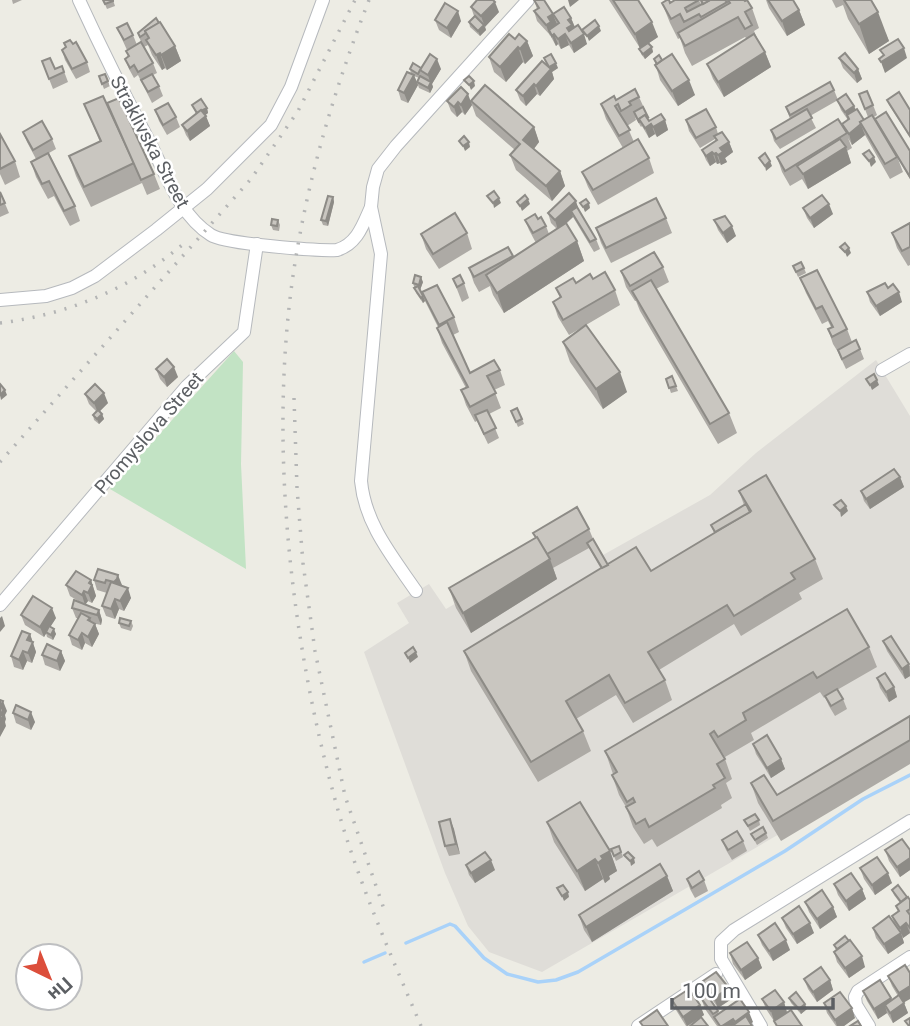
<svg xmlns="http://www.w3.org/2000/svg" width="910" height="1026" viewBox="0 0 910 1026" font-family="Roboto,sans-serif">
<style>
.industrial{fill:#dfddd8}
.green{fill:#c2e3c4}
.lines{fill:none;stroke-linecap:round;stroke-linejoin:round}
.stream{stroke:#a9d2f9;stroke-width:3.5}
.minor-casing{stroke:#b6b9bd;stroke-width:14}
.minor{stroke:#fff;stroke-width:12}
.rail{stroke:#b4b5b5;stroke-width:3.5;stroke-dasharray:2 9;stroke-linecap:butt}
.wall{fill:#adaaa5}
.shaded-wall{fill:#8d8b86}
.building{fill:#c9c6c0;stroke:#8d8b86;stroke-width:2}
.labels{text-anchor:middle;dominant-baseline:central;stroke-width:5;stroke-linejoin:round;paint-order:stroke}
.street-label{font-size:19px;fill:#5c5f63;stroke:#fff}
</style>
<rect width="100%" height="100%" fill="#edece4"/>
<path class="industrial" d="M876,360L910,416V758L542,972L489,952L468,926L445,873L364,652L409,623L397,603L429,584L446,609L539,554L581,516L603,555L710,495L756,453Z"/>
<path class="green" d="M234,351L243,362L241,464L246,569L110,489Z"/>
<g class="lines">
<g class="stream">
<path d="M406,943L450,924L455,926L484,958L507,974L538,982L556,980L578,972L686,909L785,851L863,799L910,775"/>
<path d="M364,962L385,953"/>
</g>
<g class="minor-casing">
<g id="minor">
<path d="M79,0C101,48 125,96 150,143C166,174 180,216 211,235C225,244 318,251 337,250C357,244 363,225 371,207"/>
<path d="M0,300L46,296L72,288L95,276L156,230L207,189L271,125L291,87L323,0"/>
<path d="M882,370L910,354"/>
<path d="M416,591C392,556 365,524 361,481L381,254L371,207L373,187L378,169L396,146L528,0"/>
<path d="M0,605L187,386L244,332L257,244"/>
<path d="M638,1026L716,974"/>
<path d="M761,1026L721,959V942L734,930L910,821"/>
<path d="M869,1026L856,1005L855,997L858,991L910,957"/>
</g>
</g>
<use href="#minor" class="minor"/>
<g class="rail">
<path d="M369,0C338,80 313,160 298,245C266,422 288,630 336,803C357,879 390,953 421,1026"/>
<path d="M0,323C71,314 134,287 188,240"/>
<path d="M294,398L297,488L303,563L315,651L345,796L385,912"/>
<path d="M0,462L251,179L298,111L355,0"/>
</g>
</g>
<g class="wall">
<path d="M12,0H22L13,4Z"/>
<path d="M103,0H113L115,6L107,9Z"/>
<path d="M534,0L557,24L553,27L557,25L553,14L571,18L575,27L587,44L574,53L569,45L561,49L558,44L556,46L550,35L537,21L534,11L537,9Z"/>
<path d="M609,0H638L658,37L649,43L653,52L645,59L641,54L640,48Z"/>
<path d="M699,0L701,5L700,0H744L752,8L759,28L754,31L758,40L765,52L771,67L724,97L713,79L707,64L747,39L745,37L692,66L685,53L680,38L678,39L670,23L662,3Z"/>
<path d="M766,0H793L799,10L805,25L787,36L769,8Z"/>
<path d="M832,0H871L889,41L869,54L848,19L843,5L836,8Z"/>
<path d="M471,7L499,12L485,26L486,30L480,36L470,27L469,22L474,16Z"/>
<path d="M156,18L175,46L181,61L167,70L165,68L162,70L152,55L148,45L144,47L153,63L157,73L153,75L159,86L163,96L152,103L138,75L134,78L129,69L125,59L128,57L126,51L127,50L117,28L133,35L137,45L141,42L138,33Z"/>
<path d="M435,20L461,21L451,38L439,30Z"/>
<path d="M515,39L527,41L533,56L525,64L523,62L506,82L494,72L489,57Z"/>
<path d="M73,44L87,62L90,72L76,79L65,60L62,50Z"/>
<path d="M544,58L558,68L552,72L554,79L540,96L537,94L526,106L520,100L516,90L547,66Z"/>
<path d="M839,58L858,69L862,79L857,83L843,68Z"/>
<path d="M654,59L695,95L678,106L660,80Z"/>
<path d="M42,61L55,69L62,66L68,82L53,89Z"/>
<path d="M421,68L441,69L432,84L433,87L430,93L419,88L417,82L419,78L414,76L418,85L408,103L401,100L398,90L411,74L410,69Z"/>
<path d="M105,74L110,86L104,89L99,76Z"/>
<path d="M834,90L838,100L810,116L816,128L780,149L774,141L771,130L790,119L786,107Z"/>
<path d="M859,94L873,105L877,115L874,117L910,151V179L898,159L903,172L890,179L865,135L852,145L848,138L852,148L847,151L851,163L808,189L802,179L790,186L782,172L777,157L844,130L842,124L848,120L841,110L837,100L854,106L856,110L864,120L868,117Z"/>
<path d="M639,97L650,121L665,120L668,130L657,137L655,134L649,138L642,126L641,127L635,117L636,120L627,126L634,142L649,158L654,173L598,205L588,187L582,172L623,148L606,119L601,104Z"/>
<path d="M887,100L910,110V138L889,105Z"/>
<path d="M447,101H471L534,127L539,142L534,149L560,171L565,186L552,201L516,170L510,155L515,150L476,116L472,105L465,115L462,112L457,117L451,111Z"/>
<path d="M107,103L154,174L160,189L147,195L142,183L91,207L76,176L69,156L100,142L84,104Z"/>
<path d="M192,105L207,108L208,113L205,115L210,126L190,141L186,135L182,125L196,114Z"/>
<path d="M155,110L176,117L180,127L167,135L159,121Z"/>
<path d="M686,120L716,127L718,134L729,142L733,152L725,158L727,162L721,165L720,163L717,164L716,162L710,166L706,160L702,150L716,141L715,139L700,148L689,131Z"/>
<path d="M23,132L52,139L56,149L49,153L75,206L80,221L70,226L54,196L48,199L36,177L31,162L36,159L27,142Z"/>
<path d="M0,134L15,161L20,177L5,185L0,174Z"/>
<path d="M0,192L9,213L0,217Z"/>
<path d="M333,197L334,202L328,226L323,225L321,220Z"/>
<path d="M803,208L833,214L814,228L807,218Z"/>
<path d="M579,210L596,239L600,249L594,252L573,217L566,224L577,241L584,261L504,313L493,295L490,286L479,292L474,283L469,268L508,247L513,257L536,243L529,230L525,220L538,219L546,226L549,234L557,229L551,223L548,213Z"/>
<path d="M666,218L672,233L611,263L601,243L596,228Z"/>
<path d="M278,220L280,225L279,231L273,230L271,225Z"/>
<path d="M714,220L736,236L727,243L718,230Z"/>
<path d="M910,222V265L908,266L897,248L892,233Z"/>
<path d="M467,233L472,249L439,269L426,249L421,234Z"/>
<path d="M793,266L804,268L806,273L798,277Z"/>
<path d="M663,267L669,282L656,289L729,413L737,433L718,444L640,311L636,301H635L626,287L621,271Z"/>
<path d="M800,278L847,329L852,342L860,349L864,359L846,369L838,352L833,344L828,329L831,327L828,321L822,324L806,293Z"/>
<path d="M453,279L464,283L469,298L462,302Z"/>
<path d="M593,279L615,290L620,305L569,335L558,317L553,302L560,298L556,288Z"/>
<path d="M423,282L420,290L422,293L454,317L459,332L453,335L470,373L500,370L505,385L494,390L501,408L489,414L499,438L488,444L477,421L475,422L466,405L461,390L466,388L442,343L437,328L438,327L425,301L423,303L416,293L413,283Z"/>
<path d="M888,288L902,302L880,316L870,302L867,292Z"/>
<path d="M563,342L627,392L603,409L570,362Z"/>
<path d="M156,369L178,377L167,387L160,379Z"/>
<path d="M672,376L678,391L671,393L666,379Z"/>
<path d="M85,394L108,403L100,411L102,414L104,419L99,424L94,420L93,415L96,411L89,404Z"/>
<path d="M511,411L522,419L524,424L518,427Z"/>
<path d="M900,477L904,487L870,509L864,501L861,491Z"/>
<path d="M739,491L815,559L823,579L799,593L802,599L741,636L734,624L659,670L665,680L672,700L633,723L616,695L576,719L583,731L591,751L538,782L471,671L464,651L601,569L589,548L553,568L557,579L471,633L456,608L449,588L536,538L533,533L589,529L593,539L608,565L651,571L714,533L711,525L744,505Z"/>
<path d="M98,569L122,586L131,598L124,611L119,609L115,619L106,616L102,606L107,593L97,590L94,580Z"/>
<path d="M91,580L96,596L92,603L88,601L85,605L99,610L102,620L101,625L92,623L95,624L99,634L92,647L85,643L82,650L72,645L69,635L78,618H76L72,608L83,604L70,596L66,585Z"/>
<path d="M21,615L56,618L50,627L56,634L53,640L47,637L46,633L44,637L25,625Z"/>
<path d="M131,621L133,626L131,631L121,628L119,623Z"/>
<path d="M30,634L36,652L32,663L27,661L23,670L14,667L11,656Z"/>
<path d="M883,641L910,666V676L905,679L887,651Z"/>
<path d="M869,647L877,667L837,690L843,699L847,709L835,716L829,706L825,697L824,698L820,692L751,733L754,740L725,757L721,751L720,752L725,759L732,779L726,783L732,798L721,805L722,808L657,847L652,839L644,844L633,827L626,807L619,795L612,775L613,774L605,751Z"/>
<path d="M61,651L65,661L60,671L45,665L42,655Z"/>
<path d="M877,678L894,687L897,697L889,702L880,688Z"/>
<path d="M13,713L35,722L31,730L16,723Z"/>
<path d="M910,716V764L781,841L758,803L751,783L777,795Z"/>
<path d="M753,744L781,759L785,769L771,778L756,754Z"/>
<path d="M450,819L460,854L449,856L445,846Z"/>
<path d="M744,820H759L760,825L750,831Z"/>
<path d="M547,822L610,851L617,871L609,876L610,879L605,883L603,879L585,891L554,842Z"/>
<path d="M766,833L768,838L757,845L751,834Z"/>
<path d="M722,840L743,841L747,851L732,860L726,850Z"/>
<path d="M619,846L623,857L616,861L611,849Z"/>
<path d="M885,850H910V870L900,877L889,861Z"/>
<path d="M466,865L495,870L475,883L469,875Z"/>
<path d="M860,868L892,883L875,895L864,879Z"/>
<path d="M667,876L673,891L592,942L584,930L579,915Z"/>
<path d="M687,879L704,880L708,891L695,898L690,889Z"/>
<path d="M834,884L862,889L866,899L849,911L838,895Z"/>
<path d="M892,890L910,900V933L903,938L902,936L904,943L888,954L876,938L873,928L894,923L892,916L898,912L896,906L900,903L894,895Z"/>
<path d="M805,902L833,907L837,917L820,929L809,912Z"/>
<path d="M782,918L814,933L797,944L786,928Z"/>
<path d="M758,935L790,950L773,961L762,945Z"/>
<path d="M834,945L865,967L849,978L837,962L834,952L836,950Z"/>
<path d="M730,953L758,958L762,968L745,980L733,964Z"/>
<path d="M905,965L904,1003L908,1013L893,1023L887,1013L878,1019L867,1001L863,991L892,1000L898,996L892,986L888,976Z"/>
<path d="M804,979L830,980L833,990L817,1002L808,989Z"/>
<path d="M703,981L729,988L733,998L718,1008L707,992Z"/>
<path d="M701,998L719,1013L753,1022L751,1023L752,1026H717L705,1009Z"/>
<path d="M789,998L807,1009L801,1014L791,1003Z"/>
<path d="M762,999L784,1002L787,1012L802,1026H776L774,1021L766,1009Z"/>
<path d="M672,1000L700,1005L704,1015L688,1026H686L676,1010Z"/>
<path d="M824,1003L855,1018L844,1026H836L827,1013Z"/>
</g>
<g class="shaded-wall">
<path d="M568,0H579L570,7Z"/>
<path d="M495,2L499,12L485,27L481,16Z"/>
<path d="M799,10L805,25L787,36L782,21Z"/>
<path d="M458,11L461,21L451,38L447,28Z"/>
<path d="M878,12L889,41L869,54L859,24Z"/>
<path d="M553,14L557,24L553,27L555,32L549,30L550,36L546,25L548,17Z"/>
<path d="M571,18L575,28L571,38L567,28L568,20Z"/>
<path d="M652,22L658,37L640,49L635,34Z"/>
<path d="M484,25L486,30L480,36L478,31Z"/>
<path d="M599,26L601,31L589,41L587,36Z"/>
<path d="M554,34L558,44L556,46L552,36Z"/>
<path d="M565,34L569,45L561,49L558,39Z"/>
<path d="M584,34L587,44L574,53L571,43Z"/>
<path d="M527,41L533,56L525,64L520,49Z"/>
<path d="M175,46L181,61L167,70L161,55Z"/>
<path d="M518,47L523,62L506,82L500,67Z"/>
<path d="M652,47L653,52L645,59L643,54Z"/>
<path d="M904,48L907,58L885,73L881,62Z"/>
<path d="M765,52L771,67L724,97L718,82Z"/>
<path d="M160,53L165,68L162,70L156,55Z"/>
<path d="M437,59L441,69L432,84L433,87L430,93L428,88L430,82L428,75Z"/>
<path d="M556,63L558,68L552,72L554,79L540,96L536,86L549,67Z"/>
<path d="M858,69L862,79L857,83L854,73Z"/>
<path d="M414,75L418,85L408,103L404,93Z"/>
<path d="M689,80L695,95L678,106L672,91Z"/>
<path d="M474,81L475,86L471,90L469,85Z"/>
<path d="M534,84L537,94L526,106L523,96Z"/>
<path d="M468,94L472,105L465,115L461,105Z"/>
<path d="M458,102L462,112L457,117L454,107Z"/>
<path d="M854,106L858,116L847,115L849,122L845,112Z"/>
<path d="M207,108L208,113L200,119L198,114Z"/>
<path d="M206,116L210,126L190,141L187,131Z"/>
<path d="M665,120L668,130L657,137L653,127Z"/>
<path d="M651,124L655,134L649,138L645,128Z"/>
<path d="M861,125L865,135L852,145L849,134Z"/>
<path d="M534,127L539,142L529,155L523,140Z"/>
<path d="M469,142L470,147L465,151L463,146Z"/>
<path d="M729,142L733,152L725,158L727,162L721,165L718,155L720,148Z"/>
<path d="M846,147L851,163L808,189L803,174Z"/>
<path d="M712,152L716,162L710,166L706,156Z"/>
<path d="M716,153L720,163L717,164L714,154Z"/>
<path d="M874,157L876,162L871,167L869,161Z"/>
<path d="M770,161L772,166L766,171L765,166Z"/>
<path d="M560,171L565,186L552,201L546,186Z"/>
<path d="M333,197L334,202L328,226L326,221Z"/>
<path d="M499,198L501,203L494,208L493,203Z"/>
<path d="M528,199L530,204L522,211L520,206Z"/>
<path d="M576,201L579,211H571L573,217L558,230L555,220Z"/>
<path d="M589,203L590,208L585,212L583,207Z"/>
<path d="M829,204L833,214L814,228L810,218Z"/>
<path d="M732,226L736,236L727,243L723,233Z"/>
<path d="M577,241L584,261L504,313L497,293Z"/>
<path d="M849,248L851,253L847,257L845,252Z"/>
<path d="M421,277L423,282L420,290L419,285Z"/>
<path d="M899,292L902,302L880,316L876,306Z"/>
<path d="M423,296L425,301L423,303L421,298Z"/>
<path d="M174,367L178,377L167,387L164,377Z"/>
<path d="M620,372L627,392L603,409L596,389Z"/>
<path d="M877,380L879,385L872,390L870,385Z"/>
<path d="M5,390L7,395L1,400L0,395Z"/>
<path d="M104,393L108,403L98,413L94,403Z"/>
<path d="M102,414L104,419L99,424L97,419Z"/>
<path d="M900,477L904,487L870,509L866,499Z"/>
<path d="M846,506L848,511L841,517L840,511Z"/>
<path d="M550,559L557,579L471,633L463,613Z"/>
<path d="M118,575L122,585L120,589L114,582Z"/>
<path d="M91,580L96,596L92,603L88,593L89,583Z"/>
<path d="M128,588L131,598L124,611L120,601Z"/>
<path d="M84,591L88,601L85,605L82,595Z"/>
<path d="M115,599L119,609L115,619L111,609Z"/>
<path d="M52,608L56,618L44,637L40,627Z"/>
<path d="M99,610L102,620L101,625L97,615Z"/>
<path d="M2,616L5,626L0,632V618Z"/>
<path d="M90,618L93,627L95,624L99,634L92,647L88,637V620Z"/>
<path d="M54,629L56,634L53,640L51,635Z"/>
<path d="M82,633L85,643L82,650L78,640Z"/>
<path d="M30,634L36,652L32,663L28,653L27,640Z"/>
<path d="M23,651L27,661L23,670L19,660Z"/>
<path d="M61,651L65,661L60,671L57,661Z"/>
<path d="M416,652L418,657L410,663L408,658Z"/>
<path d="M909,664L910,676L905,679L902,669Z"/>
<path d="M894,687L897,697L889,702L886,692Z"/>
<path d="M3,701L7,711L5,715L6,719L5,722L6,726L0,737V708Z"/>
<path d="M31,712L35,722L31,730L28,720Z"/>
<path d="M781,759L785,769L771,778L767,768Z"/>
<path d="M450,819L454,829L460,854L456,844Z"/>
<path d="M610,851L617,871L609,876L610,879L605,883L598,863L601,856Z"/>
<path d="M634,858L635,863L631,866L630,861Z"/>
<path d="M910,858V870L900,877L897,867Z"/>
<path d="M595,859L603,879L585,891L577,871Z"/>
<path d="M491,860L495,870L475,883L471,873Z"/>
<path d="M888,873L892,883L875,895L872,885Z"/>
<path d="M667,876L673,891L592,942L586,927Z"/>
<path d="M862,889L866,899L849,911L846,901Z"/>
<path d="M568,892L569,897L564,901L562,896Z"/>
<path d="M833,907L837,917L820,929L817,919Z"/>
<path d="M810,923L814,933L797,944L793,934Z"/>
<path d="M906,923L910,933L903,938L900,928Z"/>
<path d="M901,933L904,943L888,954L884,944Z"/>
<path d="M786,940L790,950L773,961L769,951Z"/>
<path d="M862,956L865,967L849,978L845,968Z"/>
<path d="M758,958L762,968L745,980L741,970Z"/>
<path d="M830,980L833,990L817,1002L813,992Z"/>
<path d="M910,986V999L903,1003L899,993Z"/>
<path d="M729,988L733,998L718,1008L714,998Z"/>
<path d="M891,998L895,1008L885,1005L887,1013L878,1019L874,1009Z"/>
<path d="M784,1002L787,1013L774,1021L771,1011Z"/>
<path d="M904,1003L908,1013L893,1023L890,1013Z"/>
<path d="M805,1004L807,1009L801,1014L799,1009Z"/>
<path d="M700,1005L704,1015L687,1026L683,1017Z"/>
<path d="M852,1008L855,1018L844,1026H837L835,1020Z"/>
<path d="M749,1012L753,1022L747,1026H736L735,1022Z"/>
<path d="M733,1019L735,1026H722Z"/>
</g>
<g class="building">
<path d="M103,0H113V1L105,4Z"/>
<path d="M477,0H493L495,2L481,16L471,7Z"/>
<path d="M534,0H544L553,14L548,17L551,22L546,25L534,11L539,8Z"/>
<path d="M613,0H638L652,22L635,34Z"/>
<path d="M667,0H669L670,3L675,0H699L685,8L687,12L710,0H725L727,2L701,17L699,14L684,22L680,14L671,19L662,3Z"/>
<path d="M701,0H710L703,4Z"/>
<path d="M728,0H744L745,1L747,0L752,8L745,12L752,25L745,29L738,17L685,46L678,33L730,3Z"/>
<path d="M768,0H793L799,10L782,21Z"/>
<path d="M844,0H871L878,12L859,24Z"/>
<path d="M445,3L458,11L447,28L435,20Z"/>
<path d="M564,7L571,18L568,20L572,25L567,28L569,31L578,25L584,34L571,43L565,34L558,39L554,34L552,36L549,30L559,23L553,14Z"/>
<path d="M475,16L484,25L478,31L469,22Z"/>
<path d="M156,18L159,23L145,31L146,33L140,37L138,33Z"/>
<path d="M595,20L599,26L587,36L582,30Z"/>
<path d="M160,22L175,46L161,55L160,53L156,55L146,40L149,38L145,31Z"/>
<path d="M127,23L133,35L124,40L117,28Z"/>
<path d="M509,34L515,39L519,34L527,41L520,49L518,47L500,67L489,57Z"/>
<path d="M754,34L765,52L718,82L707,64Z"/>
<path d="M898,39L904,48L881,62L879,59L884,55L880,50Z"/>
<path d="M70,40L73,44L76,42L87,62L72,69L62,50L66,47L64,43Z"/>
<path d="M141,42L153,63L138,72L134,65L130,68L125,59L129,56L126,51Z"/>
<path d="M648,43L652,47L643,54L639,49Z"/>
<path d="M845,53L858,69L854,73L839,58Z"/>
<path d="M430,54L437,59L428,75L420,70Z"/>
<path d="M551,54L556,63L549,67L544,58Z"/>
<path d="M672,54L689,80L672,91L655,65Z"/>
<path d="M659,55L662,60L657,64L654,59Z"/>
<path d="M50,58L55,69L62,66L64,72L49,79L42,61Z"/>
<path d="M542,61L551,69L536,86L534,84L523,96L516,90Z"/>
<path d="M413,63L421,68L418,74L410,69Z"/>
<path d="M407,72L414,75L404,93L398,90Z"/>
<path d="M105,74L108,81L102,84L99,76Z"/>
<path d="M152,74L159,86L148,92L141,80Z"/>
<path d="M420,76L431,82L428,88L417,82Z"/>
<path d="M469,76L474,81L469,85L464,80Z"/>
<path d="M830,82L834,90L790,115L786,107Z"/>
<path d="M485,85L534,127L523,140L560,171L546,186L510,155L520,144L471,101Z"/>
<path d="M461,87L468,94L461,105L458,102L454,107L447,101Z"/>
<path d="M635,89L639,97L629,102L631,105L621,111L618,104L615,106L630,130L619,136L601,104L614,96L616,100Z"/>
<path d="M867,91L873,105L865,109L859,94Z"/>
<path d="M899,92L910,110V136L887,100Z"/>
<path d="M846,94L854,106L845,112L837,100Z"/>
<path d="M103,96L134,163L84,187L69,156L101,141L84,104Z"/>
<path d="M119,98L154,174L141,180L107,103Z"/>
<path d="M201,99L207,108L197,113L192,105Z"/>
<path d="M168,103L176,117L163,125L155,110Z"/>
<path d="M643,107L648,117H647L645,115L639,119L641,121L639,122L634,112Z"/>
<path d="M706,109L716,127L696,138L686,120Z"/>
<path d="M807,109L812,118L776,139L771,130Z"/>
<path d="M857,109L864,120L860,122L861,124L849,134L842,124L849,119L847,115Z"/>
<path d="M201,110L206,116L187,131L182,125Z"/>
<path d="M886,112L910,151V177L875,119Z"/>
<path d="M661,114L665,120L653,127L651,124L645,128L639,119L645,115L649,121Z"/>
<path d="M872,115L897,157L885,164L860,122Z"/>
<path d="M838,119L847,133L785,171L777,157Z"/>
<path d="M42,121L52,139L33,150L23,132Z"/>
<path d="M722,132L729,142L720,148L723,152L718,155L716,153L714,154L712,152L706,156L702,150L717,140L714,136Z"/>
<path d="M0,134L15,161L0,169Z"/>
<path d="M464,136L469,142L463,146L459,141Z"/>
<path d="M638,139L649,158L593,190L582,172Z"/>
<path d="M840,139L846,147L803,174L797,166Z"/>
<path d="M869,150L874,157L869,161L863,154Z"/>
<path d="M48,153L75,206L64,211L49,181L42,184L31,162Z"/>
<path d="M765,153L770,161L765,166L759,158Z"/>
<path d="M494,191L499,198L493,203L487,196Z"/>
<path d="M0,192L5,203L0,205Z"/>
<path d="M569,193L576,201L555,220L548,213Z"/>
<path d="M525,195L528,199L520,206L517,202Z"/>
<path d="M822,195L829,204L810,218L803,208Z"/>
<path d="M328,196L333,197L326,221L321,220Z"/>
<path d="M656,198L666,218L606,248L596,228Z"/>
<path d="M586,199L589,203L583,207L580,203Z"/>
<path d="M577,207L596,239L590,242L571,211Z"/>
<path d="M455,213L467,233L433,254L421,234Z"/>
<path d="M535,214L538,219L541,217L546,226L533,233L525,220Z"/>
<path d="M725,216L732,226L723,233L714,220Z"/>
<path d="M272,219L278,220L277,226L271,225Z"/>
<path d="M566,223L577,241L497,293L486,275Z"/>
<path d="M910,223V247L902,251L892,233Z"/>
<path d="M845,243L849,248L845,252L840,247Z"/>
<path d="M508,247L513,256L474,277L469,268Z"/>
<path d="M654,252L663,267L630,286L621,271Z"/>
<path d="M801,262L804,268L796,272L793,266Z"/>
<path d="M817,270L847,329L832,337L828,329L833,327L822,306L816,309L800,278Z"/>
<path d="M605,272L615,290L563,320L553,302L561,297L556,288L573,278L576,283L590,274L593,279Z"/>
<path d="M415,275L421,277L419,285L413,283Z"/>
<path d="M460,275L464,283L457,287L453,279Z"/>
<path d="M651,280L729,413L710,424L632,291Z"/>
<path d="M885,283L888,288L893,284L899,292L876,306L867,292Z"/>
<path d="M437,285L454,317L439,325L422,292Z"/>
<path d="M418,286L423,296L421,298L414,288Z"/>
<path d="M447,322L470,373L494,360L500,370L487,376L496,393L470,407L461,390L468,387L437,328Z"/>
<path d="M586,325L620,372L596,389L563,342Z"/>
<path d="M856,340L860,349L842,359L838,350Z"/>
<path d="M167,359L174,367L164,377L156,369Z"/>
<path d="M874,374L877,380L870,385L866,379Z"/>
<path d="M672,376L676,386L669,388L666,379Z"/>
<path d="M0,384L5,390L0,395Z"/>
<path d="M95,384L104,393L94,403L85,394Z"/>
<path d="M517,408L522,419L516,422L511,411Z"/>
<path d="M98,410L102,414L97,419L93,415Z"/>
<path d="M487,410L496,428L484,434L475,415Z"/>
<path d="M894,469L900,477L866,499L861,491Z"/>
<path d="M766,475L815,559L791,573L795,579L734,616L727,605L648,652L665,680L625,703L609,675L566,701L583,731L531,762L464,651L636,547L651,571L751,511L739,491Z"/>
<path d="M841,500L846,506L840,511L834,505Z"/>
<path d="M746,504L750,512L715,532L711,525Z"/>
<path d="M577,507L589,529L547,554L533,533Z"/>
<path d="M537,537L550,559L463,613L449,588Z"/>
<path d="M593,539L608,565L602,568L587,543Z"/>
<path d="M98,569L118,575L117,579L114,582L106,580L105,583L94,580Z"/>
<path d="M76,571L91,580L89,583L92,585L88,593L84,591L82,595L66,585Z"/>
<path d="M111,582L128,588L120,601L115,599L111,609L102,606Z"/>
<path d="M33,596L52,608L40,627L21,615Z"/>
<path d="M74,600L99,610L97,615L72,608Z"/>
<path d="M847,609L869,647L817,678L813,672L743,713L746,720L718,737L714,731L710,734L725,759L717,764L725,778L713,785L715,788L649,827L645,819L636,824L626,807L635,802L633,798L627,802L612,775L617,772L605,751Z"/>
<path d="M81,613L90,618L88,620L95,624L88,637L82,633L78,640L69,635Z"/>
<path d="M120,618L131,621L129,626L119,623Z"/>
<path d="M49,626L54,629L51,635L46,632Z"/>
<path d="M22,631L30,634L27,640L33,642L28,653L23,651L19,660L11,656Z"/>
<path d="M891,636L909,664L902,669L883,641Z"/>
<path d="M47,644L61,651L57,661L42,655Z"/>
<path d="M413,647L416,652L408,658L405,653Z"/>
<path d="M885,673L894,687L886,692L877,678Z"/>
<path d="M837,689L843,699L831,706L825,696Z"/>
<path d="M0,700L3,701L0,708L3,709L1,715L3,716L0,721Z"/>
<path d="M16,705L31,712L28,720L13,713Z"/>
<path d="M910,716V740L773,821L751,783L764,775L777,795Z"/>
<path d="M767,735L781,759L767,768L753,744Z"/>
<path d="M580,802L610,851L601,856L603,859L598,863L595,859L577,871L547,822Z"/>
<path d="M755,814L759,820L748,826L744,820Z"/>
<path d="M450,819L456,844L445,846L439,822Z"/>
<path d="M763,827L766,833L755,840L751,834Z"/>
<path d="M737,831L743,841L728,850L722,840Z"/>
<path d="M902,839L910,850V858L897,867L885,850Z"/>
<path d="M619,846L621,852L614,856L611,849Z"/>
<path d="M485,852L491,860L471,873L466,865Z"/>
<path d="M628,852L634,858L630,861L624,855Z"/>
<path d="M877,857L888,873L872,885L860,868Z"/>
<path d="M660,864L667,876L586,927L579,915Z"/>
<path d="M699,871L704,880L692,888L687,879Z"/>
<path d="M851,873L862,889L846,901L834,884Z"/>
<path d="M563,885L568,892L562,896L557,888Z"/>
<path d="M898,885L907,897L901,902L892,890Z"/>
<path d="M822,890L833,907L817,919L805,902Z"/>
<path d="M908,897L910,900V909L907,911L910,915V928L906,923L900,928L892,916L899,911L896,906Z"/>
<path d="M799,906L810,923L793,934L782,918Z"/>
<path d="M889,916L901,933L884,944L873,928Z"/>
<path d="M775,923L786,940L769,951L758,935Z"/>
<path d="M845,936L849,941L837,949L834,945Z"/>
<path d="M850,940L862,956L845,968L834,952Z"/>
<path d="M747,942L758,958L741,970L730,953Z"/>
<path d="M905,965L910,973V986L899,993L888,976Z"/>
<path d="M821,967L830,980L813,992L804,979Z"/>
<path d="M716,972L729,988L714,998L703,981Z"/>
<path d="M880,980L891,998L874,1009L863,991Z"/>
<path d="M689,989L700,1005L683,1017L672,1000Z"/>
<path d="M775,990L784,1002L771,1011L762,999Z"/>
<path d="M796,992L805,1004L799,1009L789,998Z"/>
<path d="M840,992L852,1008L835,1020L824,1003Z"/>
<path d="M707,995L718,1011L713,1014L701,998Z"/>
<path d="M899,995L904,1003L890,1013L885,1005Z"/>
<path d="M740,999L749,1012L735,1022L733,1019L722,1026H720L714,1017Z"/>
<path d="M657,1010L668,1026H643L640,1022Z"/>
<path d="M791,1010L802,1026H777L774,1021Z"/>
<path d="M746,1016L752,1026H732Z"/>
<path d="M701,1017L708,1026H690Z"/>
<path d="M910,1018V1026H909L905,1021Z"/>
<path d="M858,1021L861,1026H850Z"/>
</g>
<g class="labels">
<g class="street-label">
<text transform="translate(150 142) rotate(62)">Straklivska Street</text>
<text transform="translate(149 433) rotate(-49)">Promyslova Street</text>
</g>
</g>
<g transform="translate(49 977) rotate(137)"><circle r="33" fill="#ffffff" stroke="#bebfc1" stroke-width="2"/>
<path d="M0-5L12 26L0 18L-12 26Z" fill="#dc4e3b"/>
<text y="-10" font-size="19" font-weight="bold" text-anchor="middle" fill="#5c5f63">Пн</text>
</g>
<path d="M672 998v10h161v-10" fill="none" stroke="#5c5f63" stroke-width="3.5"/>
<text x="682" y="998" font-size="21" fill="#5c5f63" stroke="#ffffff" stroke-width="5" paint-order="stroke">100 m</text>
</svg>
